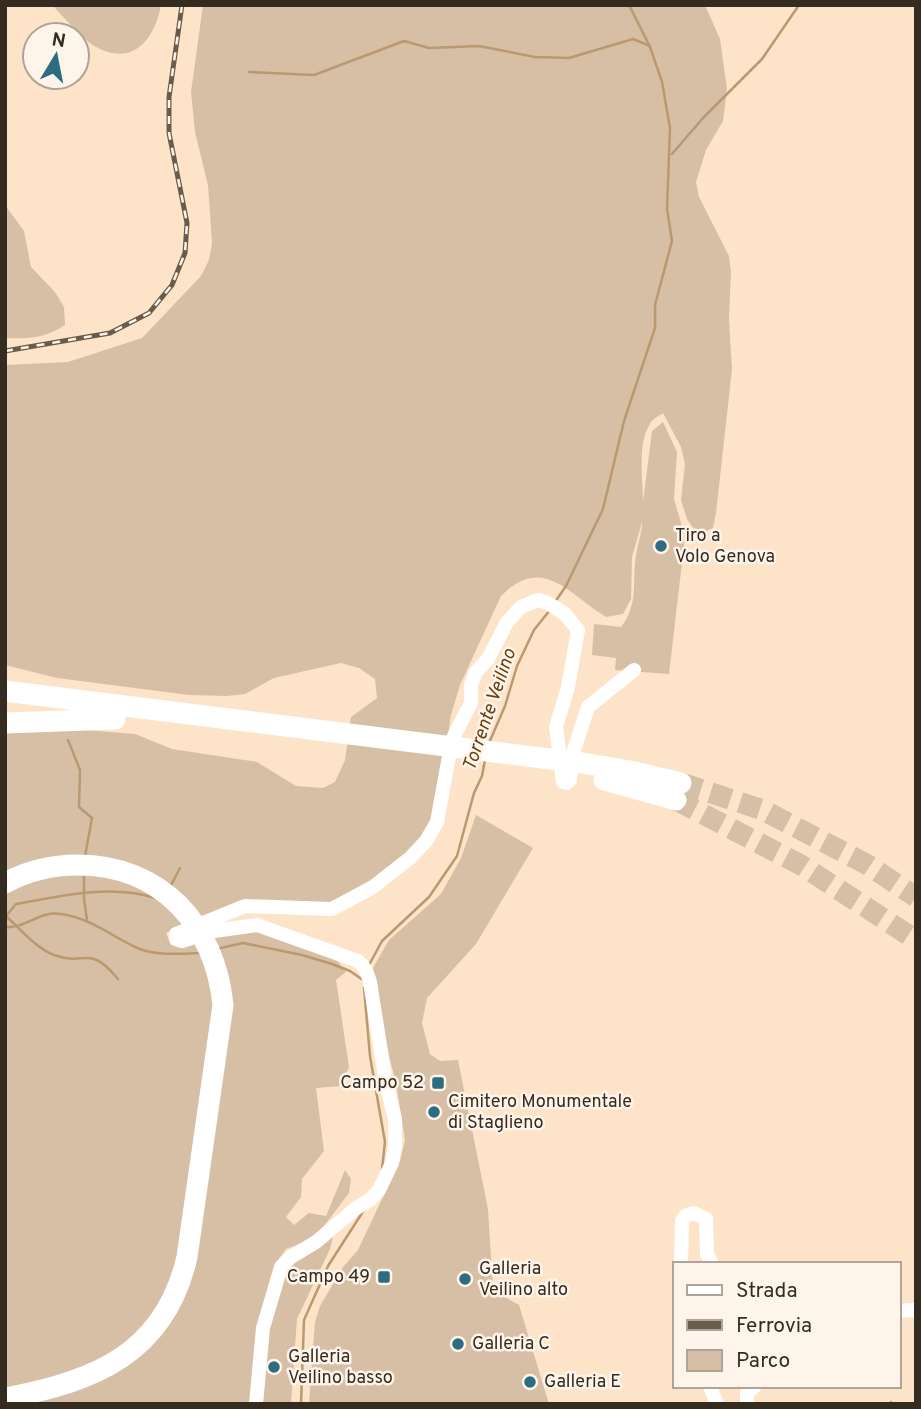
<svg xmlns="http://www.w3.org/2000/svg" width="921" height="1409" viewBox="0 0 921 1409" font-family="Overpass,sans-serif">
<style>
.green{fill:#d6bfa5}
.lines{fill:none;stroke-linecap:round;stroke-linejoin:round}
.stream{stroke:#ba9971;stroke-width:2.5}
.highway-tunnel{stroke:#d5bfa7;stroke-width:21;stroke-dasharray:21 10;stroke-linecap:butt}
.minor{stroke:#fff;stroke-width:14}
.highway{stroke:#fff;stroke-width:21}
.rail-casing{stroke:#695c4c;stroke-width:5}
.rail{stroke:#fef4e9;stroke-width:2.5;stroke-dasharray:8;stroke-linecap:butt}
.poi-dot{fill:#2d6d81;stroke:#fef4e9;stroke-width:2.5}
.labels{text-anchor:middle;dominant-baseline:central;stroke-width:5;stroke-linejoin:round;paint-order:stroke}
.poi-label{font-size:18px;fill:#352c21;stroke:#fef4e9;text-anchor:start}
.water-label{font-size:19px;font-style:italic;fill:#644211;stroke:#fef4e9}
</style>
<rect width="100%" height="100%" fill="#fde4c8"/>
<g class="green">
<path d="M52,5H161C155,39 133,67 96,47C82,39 64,17 52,5Z"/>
<path d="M203,5H705L720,39L727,89L723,121L706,150L696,182L699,197L729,256L731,272L729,319L732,369L716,513L713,528L698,535L687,519L681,500L685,464L681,447L663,413C659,416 652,419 650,424C637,443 643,480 643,502L652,431L663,422L677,452L674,499L685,537L669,674L615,670L616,658L592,655L594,624L621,627C639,605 632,580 636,555C638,543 642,533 642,522L632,557L631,599L623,614L606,617C568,594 543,554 501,596L460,685L451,715L440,793L435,816L423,836L404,857L366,887L336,903L231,904L166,933L171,945L181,948L216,935L254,928L335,958L346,972L336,980L349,1067L341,1086L316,1088L324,1151L302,1179L301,1197L286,1217L294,1225L309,1213L326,1216L345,1170L351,1179L349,1193L324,1226L310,1240L286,1249L275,1264L251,1404H7L5,731L61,728L135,734L172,749L257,762L296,786L323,788L335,782L345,760L351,717L377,698L375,679L359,668L341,663L274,678L245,694L227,696L189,695L57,678L5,665V365L68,362L142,338L201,276L209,260L212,243L208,185L195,132L191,92Z"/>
<path d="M5,205L24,231L31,267L55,292L64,307L65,325C46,338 28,339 5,338Z"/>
<path d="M476,815L533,848L476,944L427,998L422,1023L430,1054L440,1061L458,1060L488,1209L493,1290L519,1305L549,1404H309L315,1322L320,1306L343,1267L358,1250L400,1161L405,1140L396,1083L382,1029L373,968L389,940L441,894L461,858Z"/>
<path d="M333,1237L330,1249L297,1319L291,1404H261L266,1330L283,1278L289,1267L299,1258L316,1250Z"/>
</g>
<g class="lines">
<g class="stream">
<path d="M249,72L314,75L404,41L429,48L479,46L535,57L569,58L633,39L650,46"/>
<path d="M672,154L703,118L762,59L799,5"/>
<path d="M555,602L566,586L603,509L624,421L655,328V305L672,241L667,209L670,128L662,82L650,47L629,5"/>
<path d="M68,740L80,770L79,807L92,818L85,856"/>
<path d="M489,743L505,706L517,666L534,630L550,610"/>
<path d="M84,876V899L87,920"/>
<path d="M170,887L180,868"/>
<path d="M5,927C26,929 40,910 61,914C90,918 110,935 135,947C153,956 180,954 199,953"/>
<path d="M216,949L243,943L302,955L332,964L350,971L363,980"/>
<path d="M369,965L382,941L429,897L457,856L474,793L482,776L485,760"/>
<path d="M118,979C88,943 87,967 54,955C36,948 20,929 6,916L16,904C62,896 109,884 155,898"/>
<path d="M364,988L370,1056L385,1142L382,1169"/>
<path d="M301,1404L304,1320L328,1266L364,1210"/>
<path d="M890,1404L891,1402"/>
</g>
<g class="highway-tunnel">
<path d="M681,783L763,810L868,865L916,897"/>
<path d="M676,800L801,865L916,940"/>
</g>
<g class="minor">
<path d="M681,1264L682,1221L685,1216L694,1213L706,1219L707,1254L712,1264"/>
<path d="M898,1311L916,1310"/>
<path d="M710,1386L717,1404"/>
<path d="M256,1404L263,1328L281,1267L291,1257L316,1242L355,1209L371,1199L379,1190L392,1163L395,1147V1119L386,1083L370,982C367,973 366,967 358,961L257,925L214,931L182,941L176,939V934L245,906L332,909L373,887L410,858L426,841L437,822L452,740L471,703V685L476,672L488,659L507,622L521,607L538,600L548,603L565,614L578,630L568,687L556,727L563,782L567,783L570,780L574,750L588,707L634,670"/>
<path d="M747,1404V1393L755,1386"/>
</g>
<g class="highway">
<path d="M5,691L582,763L630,771L681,783"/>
<path d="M5,723L115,719"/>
<path d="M604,780L676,800"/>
<path d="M5,883C27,871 53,865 78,865C161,865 215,925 223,1005L187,1257C165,1353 95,1382 5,1398"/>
</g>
<g class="rail-casing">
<path id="rail" d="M5,351L110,333L149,313L172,285L185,253L187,223L169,133V97L182,5"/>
</g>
<use href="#rail" class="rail"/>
</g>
<g class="poi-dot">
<circle cx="661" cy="546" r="7"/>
<rect x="431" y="1076" width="14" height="14" rx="3.5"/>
<circle cx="434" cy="1112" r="7"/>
<rect x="377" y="1270" width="14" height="14" rx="3.5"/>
<circle cx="465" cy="1279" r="7"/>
<circle cx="458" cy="1344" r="7"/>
<circle cx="274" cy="1367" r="7"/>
<circle cx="530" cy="1382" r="7"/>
</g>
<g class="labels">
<g class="poi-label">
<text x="675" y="536">Tiro a<tspan x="675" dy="21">Volo Genova</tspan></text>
<text x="424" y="1083" text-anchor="end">Campo 52</text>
<text x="448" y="1102">Cimitero Monumentale<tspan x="448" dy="21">di Staglieno</tspan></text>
<text x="479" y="1269">Galleria<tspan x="479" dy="21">Veilino alto</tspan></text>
<text x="370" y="1277" text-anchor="end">Campo 49</text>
<text x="472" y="1344">Galleria C</text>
<text x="288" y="1357">Galleria<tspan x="288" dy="21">Veilino basso</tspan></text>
<text x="544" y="1382">Galleria E</text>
</g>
<g class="water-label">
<text transform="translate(490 710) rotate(-71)">Torrente Veilino</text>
</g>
</g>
<rect width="921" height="1409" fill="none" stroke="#352c21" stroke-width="14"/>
<rect x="673" y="1262" width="228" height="126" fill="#fef4e9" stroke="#aea499" stroke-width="2"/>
<rect x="687" y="1285" width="35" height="10" fill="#ffffff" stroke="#aea499" stroke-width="2"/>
<text x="736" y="1297" font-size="21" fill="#352c21">Strada</text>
<rect x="687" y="1320" width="35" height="10" fill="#695c4c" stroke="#aea499" stroke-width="2"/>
<text x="736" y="1332" font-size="21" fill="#352c21">Ferrovia</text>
<rect x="687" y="1350" width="35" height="21" fill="#d6bfa5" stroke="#aea499" stroke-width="2"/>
<text x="736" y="1367" font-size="21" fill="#352c21">Parco</text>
<g transform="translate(56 56) rotate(10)"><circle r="33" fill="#fef4e9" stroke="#aea499" stroke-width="2"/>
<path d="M0-5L12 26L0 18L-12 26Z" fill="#2d6d81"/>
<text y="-10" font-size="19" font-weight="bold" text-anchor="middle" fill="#352c21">N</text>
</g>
</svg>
